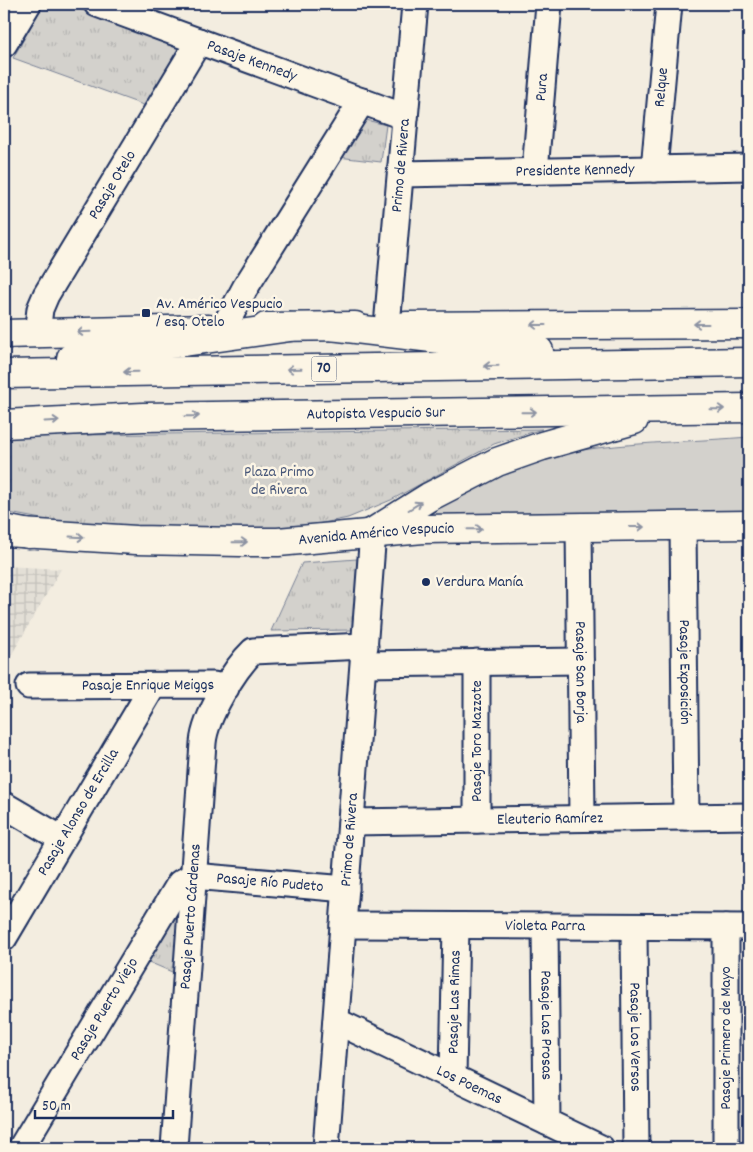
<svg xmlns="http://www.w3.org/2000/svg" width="753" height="1152" viewBox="0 0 753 1152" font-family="Dekko,sans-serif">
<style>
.industrial{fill:url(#industrial-grid)}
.grass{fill:#d3d1cc;stroke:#778095}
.park{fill:url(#park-tufts);stroke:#778095}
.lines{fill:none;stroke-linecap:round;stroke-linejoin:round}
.minor-casing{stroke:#1b2f5e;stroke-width:29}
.major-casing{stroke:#1b2f5e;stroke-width:31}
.highway-casing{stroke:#1b2f5e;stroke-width:31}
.minor{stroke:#fcf5e5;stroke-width:25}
.major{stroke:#fcf5e5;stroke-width:28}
.highway{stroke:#fcf5e5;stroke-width:28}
.oneway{stroke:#8c92a2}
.poi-dot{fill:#1b2f5e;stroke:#fcf5e5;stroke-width:2}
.labels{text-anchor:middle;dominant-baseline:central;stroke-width:5;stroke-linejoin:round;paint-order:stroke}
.shield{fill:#fcf5e5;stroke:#5e6a86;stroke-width:1}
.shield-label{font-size:15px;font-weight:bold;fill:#1b2f5e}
.street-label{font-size:16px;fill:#1b2f5e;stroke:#fcf5e5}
.poi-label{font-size:16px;fill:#1b2f5e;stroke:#fcf5e5;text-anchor:start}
.park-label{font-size:16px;fill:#49587a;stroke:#fcf5e5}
</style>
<defs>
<pattern id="industrial-grid" width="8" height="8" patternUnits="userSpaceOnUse" patternTransform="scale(1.25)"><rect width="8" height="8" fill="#e3dfd6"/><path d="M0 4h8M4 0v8" fill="none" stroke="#c2c0ba"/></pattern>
<pattern id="park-tufts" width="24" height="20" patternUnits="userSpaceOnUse" patternTransform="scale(1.25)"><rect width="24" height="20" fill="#d3d1cc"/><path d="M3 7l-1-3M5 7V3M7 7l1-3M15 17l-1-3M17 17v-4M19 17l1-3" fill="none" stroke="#b5b4b2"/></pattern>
</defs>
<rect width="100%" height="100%" fill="#f3ede0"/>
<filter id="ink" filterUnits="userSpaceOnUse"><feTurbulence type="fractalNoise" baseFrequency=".02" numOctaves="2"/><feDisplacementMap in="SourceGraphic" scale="10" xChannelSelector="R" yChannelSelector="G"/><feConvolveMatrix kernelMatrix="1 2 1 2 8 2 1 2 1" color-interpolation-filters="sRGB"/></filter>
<g filter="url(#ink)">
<path class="industrial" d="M4,566L61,569L4,668Z"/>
<path class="grass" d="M749,437V511L394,521C455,492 530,456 597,448C647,442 699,441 749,437Z"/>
<g class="park">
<path d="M44,4H65L183,46L146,106L13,58Z"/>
<path d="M362,119L386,125L381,162L338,157Z"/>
<path d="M542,429L494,444L391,500L348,518L287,530L134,528L52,521L4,512V436Z"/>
<path d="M357,559L354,630L271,631L302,563Z"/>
<path d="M188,886L179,975L144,960Z"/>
</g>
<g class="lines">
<g class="minor-casing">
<g id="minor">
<path id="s1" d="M97,4L405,117"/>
<path d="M4,44L28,4"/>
<path id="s2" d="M654,169L669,4"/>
<path id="s3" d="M535,171L549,4"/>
<path id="s4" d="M401,174L749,167"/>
<path id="s5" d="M387,326L415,4"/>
<path d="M223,329L245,288L362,101"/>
<path id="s6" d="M37,334L40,309L46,295L199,41"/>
<path id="s7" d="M579,527L582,818"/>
<path id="s8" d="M683,527L686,817"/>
<path d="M477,662V820"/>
<path d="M364,664L580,661"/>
<path id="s9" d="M29,686L213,685L226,688"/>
<path d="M4,805L62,839"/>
<path id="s10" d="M351,822L749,816"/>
<path id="s11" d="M343,925L749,927"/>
<path id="s12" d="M545,926L547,1122"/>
<path id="s13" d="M634,927L636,1148"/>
<path id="s14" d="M4,938L153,686"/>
<path id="s15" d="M336,1021L601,1148"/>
<path id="s16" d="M453,1077L456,926"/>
<path id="s17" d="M21,1148L180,883L193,876L346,889"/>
<path id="s18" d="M174,1148L203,743C205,717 234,669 253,651L365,646"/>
<path id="s19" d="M326,1148L373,532"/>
<path d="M726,1148V927"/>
</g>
</g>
<g class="major-casing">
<g id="major">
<path d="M406,326L749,324"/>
<path d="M266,327L355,326"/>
<path d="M4,334L208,329"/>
<path id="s20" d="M5,532L136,540L240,542H278L423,529L749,525"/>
</g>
</g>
<g class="highway-casing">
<g id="highway">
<path d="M331,326L539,351"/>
<path d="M71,358L290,327"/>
<path d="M4,374L749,362"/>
<path id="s21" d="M4,424L143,417L749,408"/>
<path d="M4,529L29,534"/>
<path d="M373,532L429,497L497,462L542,446L634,420"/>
</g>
</g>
<use href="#minor" class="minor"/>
<use href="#major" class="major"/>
<use href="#highway" class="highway"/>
</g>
<defs><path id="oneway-shaft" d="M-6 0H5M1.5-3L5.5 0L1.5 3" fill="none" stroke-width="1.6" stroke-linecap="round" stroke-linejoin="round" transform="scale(1.25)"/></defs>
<g class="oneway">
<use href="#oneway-shaft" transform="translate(701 324) rotate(180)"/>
<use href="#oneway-shaft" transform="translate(538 325) rotate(180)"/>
<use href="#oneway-shaft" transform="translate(84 332) rotate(178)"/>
<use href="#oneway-shaft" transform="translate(491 366) rotate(179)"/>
<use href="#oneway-shaft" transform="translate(294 369) rotate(179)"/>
<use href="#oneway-shaft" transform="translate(131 372) rotate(179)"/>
<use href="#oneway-shaft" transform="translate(717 409) rotate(-1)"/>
<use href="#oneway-shaft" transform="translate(529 412) rotate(-1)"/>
<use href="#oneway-shaft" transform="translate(192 416) rotate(-1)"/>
<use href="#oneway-shaft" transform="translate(52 421) rotate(-3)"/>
<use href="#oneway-shaft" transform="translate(415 506) rotate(-32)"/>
<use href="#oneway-shaft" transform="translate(637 527)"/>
<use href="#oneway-shaft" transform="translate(475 529) rotate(-1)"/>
<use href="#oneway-shaft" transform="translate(77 537) rotate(3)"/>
<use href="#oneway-shaft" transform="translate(240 542) rotate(-1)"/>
</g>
</g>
<g class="poi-dot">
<rect x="141" y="308" width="10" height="10" rx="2.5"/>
<circle cx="426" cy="582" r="5"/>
</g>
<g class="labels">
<rect class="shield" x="311.5" y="356.5" width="25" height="25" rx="4"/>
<g class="shield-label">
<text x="324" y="369">70</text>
</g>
<g class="street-label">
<text stroke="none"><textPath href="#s1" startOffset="165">Pasaje Kennedy</textPath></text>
<text stroke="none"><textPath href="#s2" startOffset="82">Relque</textPath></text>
<text stroke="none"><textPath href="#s3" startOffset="84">Pura</textPath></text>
<text stroke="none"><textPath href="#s5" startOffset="161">Primo de Rivera</textPath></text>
<text stroke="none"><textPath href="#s4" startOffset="174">Presidente Kennedy</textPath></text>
<text stroke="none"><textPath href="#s6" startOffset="169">Pasaje Otelo</textPath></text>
<text stroke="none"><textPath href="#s21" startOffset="372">Autopista Vespucio Sur</textPath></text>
<text stroke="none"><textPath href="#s20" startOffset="372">Avenida Américo Vespucio</textPath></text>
<text stroke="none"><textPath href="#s8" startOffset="145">Pasaje Exposición</textPath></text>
<text stroke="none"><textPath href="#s7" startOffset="145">Pasaje San Borja</textPath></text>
<text stroke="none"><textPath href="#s9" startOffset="119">Pasaje Enrique Meiggs</textPath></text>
<text transform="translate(477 741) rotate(-90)">Pasaje Toro Mazzote</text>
<text stroke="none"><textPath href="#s14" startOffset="146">Pasaje Alonso de Ercilla</textPath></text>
<text stroke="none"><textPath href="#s10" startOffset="199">Eleuterio Ramírez</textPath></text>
<text stroke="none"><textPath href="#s19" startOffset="309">Primo de Rivera</textPath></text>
<text stroke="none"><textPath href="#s17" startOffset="401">Pasaje Río Pudeto</textPath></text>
<text stroke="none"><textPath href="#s18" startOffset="232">Pasaje Puerto Cárdenas</textPath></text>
<text stroke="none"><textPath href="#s11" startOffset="202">Violeta Parra</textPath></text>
<text stroke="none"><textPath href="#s16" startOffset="75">Pasaje Las Rimas</textPath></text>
<text stroke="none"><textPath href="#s17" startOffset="162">Pasaje Puerto Viejo</textPath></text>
<text stroke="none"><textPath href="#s12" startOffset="99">Pasaje Las Prosas</textPath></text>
<text stroke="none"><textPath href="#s13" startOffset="110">Pasaje Los Versos</textPath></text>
<text transform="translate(726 1038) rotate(-90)">Pasaje Primero de Mayo</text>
<text stroke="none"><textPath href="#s15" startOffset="148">Los Poemas</textPath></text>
</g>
<g class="poi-label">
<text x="156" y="304">Av. Américo Vespucio<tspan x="156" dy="18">/ esq. Otelo</tspan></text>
<text x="436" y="582">Verdura Manía</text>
</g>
<g class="park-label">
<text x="279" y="472">Plaza Primo<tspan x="279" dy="18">de Rivera</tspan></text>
</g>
</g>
<rect width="753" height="1152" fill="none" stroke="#fcf5e5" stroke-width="20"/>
<rect x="10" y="10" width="733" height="1132" fill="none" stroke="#1b2f5e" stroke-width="2" filter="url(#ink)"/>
<path d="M35 1110v8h138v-8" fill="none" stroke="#1b2f5e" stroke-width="2.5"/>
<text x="42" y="1110" font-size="15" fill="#1b2f5e" stroke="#fcf5e5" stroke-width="4" paint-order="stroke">50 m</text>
</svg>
